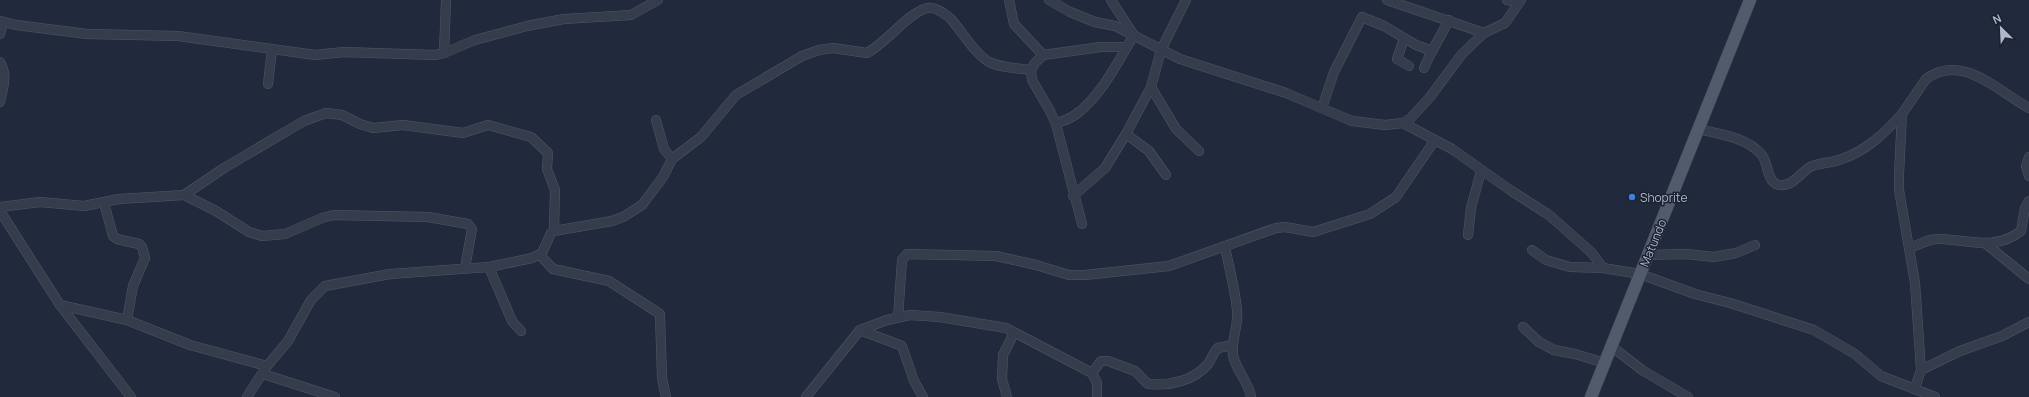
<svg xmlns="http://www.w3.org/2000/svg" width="2029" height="397" viewBox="0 0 2029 397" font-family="Manrope,sans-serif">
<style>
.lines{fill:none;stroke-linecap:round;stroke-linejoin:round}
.minor-casing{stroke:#505767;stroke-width:10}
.major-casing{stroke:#3e4555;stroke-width:13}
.minor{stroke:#353c4c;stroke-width:9}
.major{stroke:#525b6c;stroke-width:12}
.shop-dot{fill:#3f7fe0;stroke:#1a2130;stroke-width:1.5}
.labels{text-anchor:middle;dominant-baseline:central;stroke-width:3;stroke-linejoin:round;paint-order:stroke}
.poi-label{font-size:12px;fill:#b0b7c8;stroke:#1a2130;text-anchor:start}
.street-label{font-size:12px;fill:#b0b7c8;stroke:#1a2130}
</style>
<rect width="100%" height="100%" fill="#212a3c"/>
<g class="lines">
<g class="minor-casing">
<g id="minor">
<path d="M1009,0L1014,24L1043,55"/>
<path d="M1049,0L1070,12L1095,22L1115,26L1180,59L1286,93L1352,121L1385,125L1403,123L1410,119L1430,97L1462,54L1484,33L1505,23L1521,0"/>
<path d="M1111,0L1133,34"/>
<path d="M1387,0L1484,33"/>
<path d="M1507,0L1519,2"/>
<path d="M0,21L16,25L87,34L178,36L315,55L344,52L435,55L444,53L475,40L527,26L564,19L631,15L658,0"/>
<path d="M0,34L3,22"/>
<path d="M1404,39L1397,59L1409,66"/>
<path d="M444,53L446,0"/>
<path d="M1430,55L1449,20"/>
<path d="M0,62C8,75 3,88 0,102"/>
<path d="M268,84L272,49"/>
<path d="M1151,87L1176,129L1199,151"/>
<path d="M1322,108L1334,72L1362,17L1384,26L1416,45L1427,49L1430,55L1424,68"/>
<path d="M656,120L664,149L672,159"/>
<path d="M1403,123L1452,149L1510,190L1549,215L1591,252L1603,268"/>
<path d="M1056,124C1062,121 1069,119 1075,115C1100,98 1119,60 1134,35"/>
<path d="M1698,129C1720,134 1746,137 1762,155C1768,163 1767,180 1776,184C1790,190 1800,173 1810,167C1818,163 1830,163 1839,160C1865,152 1884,134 1902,114"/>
<path d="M1126,134L1149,151L1166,175"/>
<path d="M2029,157L2026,166L2029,176"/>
<path d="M184,195L216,211L249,232L262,236L285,234L322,218L334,215L428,217L468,224L472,229L465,268"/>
<path d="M1073,196L1105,168L1126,134L1151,87L1161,50L1186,0"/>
<path d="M104,203L113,236L117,239L139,244L142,247L145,258L133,286L127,320"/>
<path d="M0,207L40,202L84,206L119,199L184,195L224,168L304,121L326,113L342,115L360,124L373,128L403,125L463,133L488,125L531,137L548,153L547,169L555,190L554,231"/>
<path d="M0,211L60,305L131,397"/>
<path d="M1082,224L1056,124L1050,111L1032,80L1031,70L1035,63L1043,55L1101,47H1126"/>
<path d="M1468,235L1471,208L1481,171"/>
<path d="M1986,244L2029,279"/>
<path d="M1225,247C1229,267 1235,289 1237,310C1239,325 1231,339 1233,355C1236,371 1249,382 1251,397"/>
<path d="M1910,248C1920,244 1929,238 1940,239C1970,240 1995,251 2021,231L2025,208L2029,201"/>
<path d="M1532,250L1546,260L1570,267L1603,268L1640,274L1695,294L1730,303L1814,330L1855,354L1881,376L1935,397"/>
<path d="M540,255L553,269L609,281L660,314L662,378L666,397"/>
<path d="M1648,255L1686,254L1714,257L1736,253L1755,245"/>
<path d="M489,267L512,321L521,331"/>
<path d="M60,305L127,320L190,345L267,366"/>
<path d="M898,318L902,260L907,254L996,256L1036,265L1069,275H1085L1169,266L1276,228L1285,227L1313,232L1370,214L1396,197L1435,140"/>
<path d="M1523,327L1539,342L1554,350L1575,354L1605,363"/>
<path d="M860,330L902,346L914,381L923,397"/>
<path d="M1611,346L1642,370L1688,397"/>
<path d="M1921,370L1960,351L2002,336L2029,322"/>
<path d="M1092,373L1101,361H1108L1135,371L1148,384C1169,386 1194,381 1208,364C1212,359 1213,352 1218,348L1232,345"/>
<path d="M263,374L335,397"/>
<path d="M1915,388L1921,370L1915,283L1899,190V174L1902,114L1926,79C1962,52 1999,92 2029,108"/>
<path d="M247,397L267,366L288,341L311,300L325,286L390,274L489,267L532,258L542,253L551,233L554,231L612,221L623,217L642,205L663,177L672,159L701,137L736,95L802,56L819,50L833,48L867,53C885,44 908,13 927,8C935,6 944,13 950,18C962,31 973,52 989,62C1000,68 1017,68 1031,70"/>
<path d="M806,397L860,330L887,320L910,315L940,317L1006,328L1092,373L1097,383V397"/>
<path d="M1007,397L1002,379L1003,355L1014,333"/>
</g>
</g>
<g class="major-casing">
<path id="major" d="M1591,397L1750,0"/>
</g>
<use href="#minor" class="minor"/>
<use href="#major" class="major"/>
</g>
<circle class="shop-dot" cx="1632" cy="197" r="4"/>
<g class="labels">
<g class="poi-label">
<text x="1640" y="197">Shoprite</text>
</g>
<g class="street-label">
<text transform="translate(1653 243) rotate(-68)">Matundo</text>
</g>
</g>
<g transform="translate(2001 28) rotate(336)" stroke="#1a2130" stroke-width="3" paint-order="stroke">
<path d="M0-3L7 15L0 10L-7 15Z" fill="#b0b7c8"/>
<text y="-6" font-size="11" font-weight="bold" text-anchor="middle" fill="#b0b7c8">N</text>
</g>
</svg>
